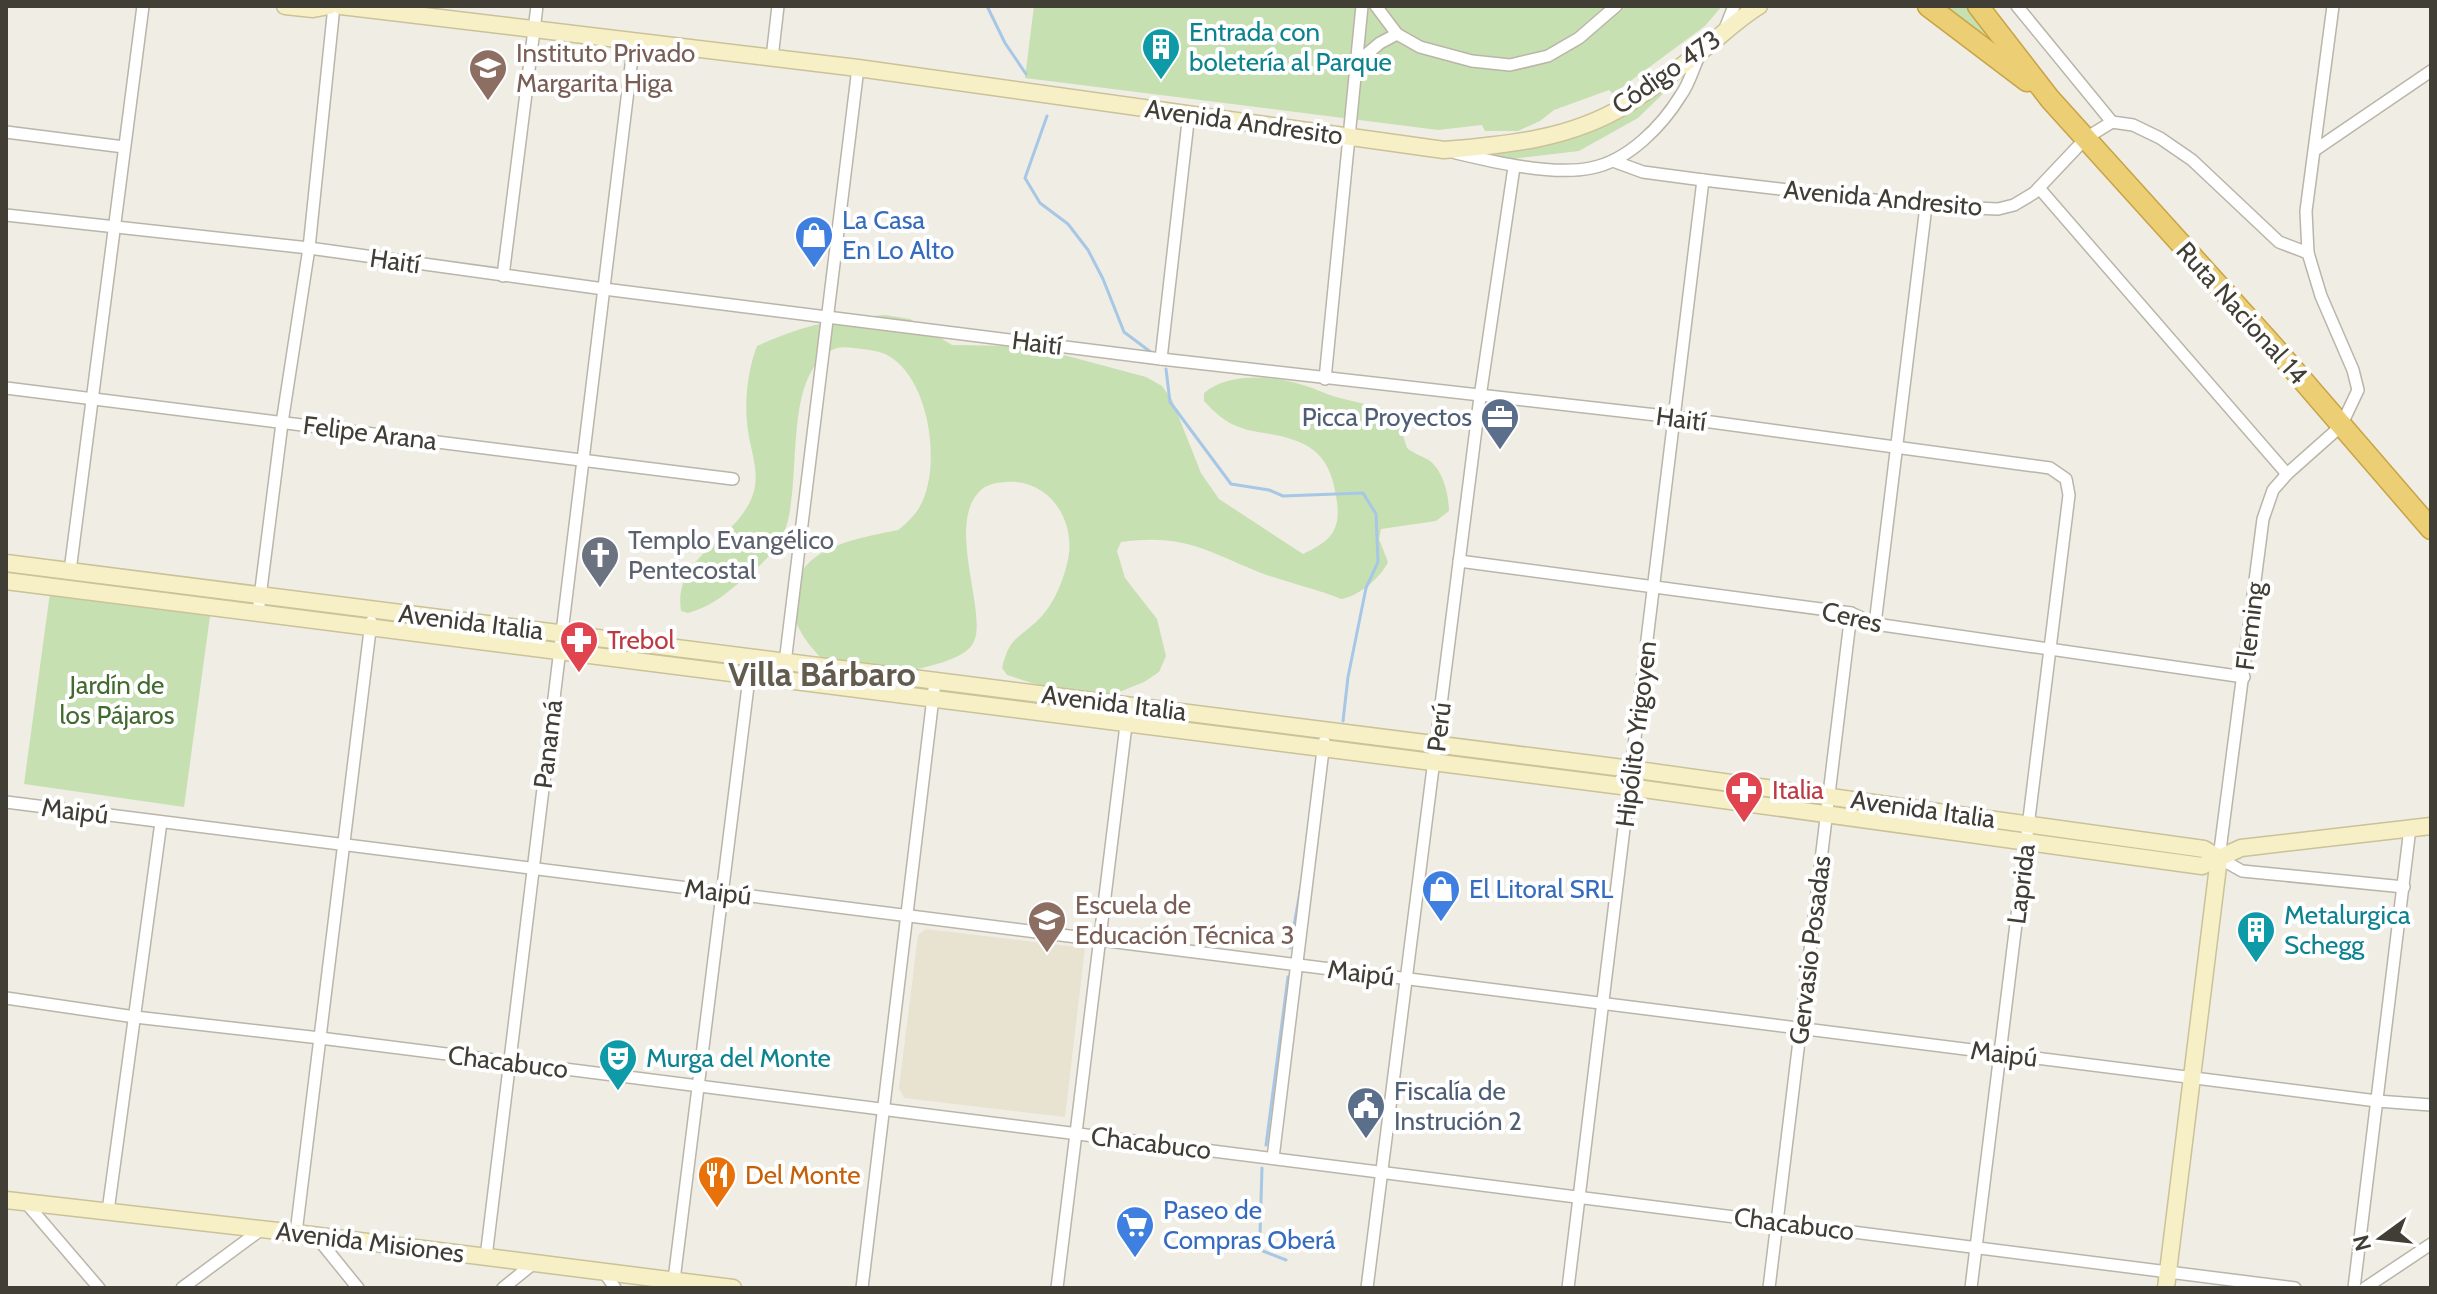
<svg xmlns="http://www.w3.org/2000/svg" width="2437" height="1294" viewBox="0 0 2437 1294" font-family="Cabin,sans-serif">
<style>
.education{fill:#e7e3d0}
.green{fill:#c7e0b2}
.lines{fill:none;stroke-linecap:round;stroke-linejoin:round}
.stream{stroke:#a7c7e6;stroke-width:3}
.street-casing{stroke:#bab5a8;stroke-width:14}
.secondary-casing{stroke:#cac299;stroke-width:19}
.highway-casing{stroke:#c9a345;stroke-width:23}
.street{stroke:#fff;stroke-width:11}
.secondary{stroke:#f7f0c7;stroke-width:16}
.highway{stroke:#ecce74;stroke-width:20}
.labels{text-anchor:middle;dominant-baseline:central;stroke-width:8;stroke-linejoin:round;paint-order:stroke}
.culture-label{font-size:26px;fill:#0d838f;stroke:#fff;text-anchor:start}
.education-label{font-size:26px;fill:#785e54;stroke:#fff;text-anchor:start}
.street-label{font-size:26px;fill:#413e35;stroke:#fff}
.shop-label{font-size:26px;fill:#366cbe;stroke:#fff;text-anchor:start}
.service-label{font-size:26px;fill:#4e5e75;stroke:#fff;text-anchor:end}
.worship-label{font-size:26px;fill:#5b616d;stroke:#fff;text-anchor:start}
.health-label{font-size:26px;fill:#be3a42;stroke:#fff;text-anchor:start}
.park-label{font-size:26px;fill:#426b30;stroke:#fff}
.food-label{font-size:26px;fill:#c56008;stroke:#fff;text-anchor:start}
.district-label{font-size:34px;font-weight:bold;fill:#635c4e;stroke:#fff}
</style>
<rect width="100%" height="100%" fill="#f0ede5"/>
<path class="education" d="M926,929L1085,948L1065,1117L904,1098L899,1088L918,935Z"/>
<g class="green">
<path d="M1034,6H1722L1705,26L1613,94L1609,90L1554,110L1540,121L1518,131H1485L1482,125L1438,130L1025,78Z"/>
<path d="M1944,6H1971L2007,55Z"/>
<path d="M1671,86L1638,118L1579,151L1487,162L1489,156L1564,140L1632,112Z"/>
<path d="M885,315L910,319L952,345L1017,346L1049,351L1146,377L1162,386L1172,400L1201,473L1219,499L1303,554C1328,542 1341,533 1337,502C1331,457 1315,442 1270,434C1260,432 1248,431 1239,427C1225,422 1214,412 1204,401V393C1230,371 1277,376 1306,386C1316,389 1326,394 1336,397C1356,402 1376,406 1396,413L1407,448C1414,454 1423,456 1430,461C1443,471 1449,495 1449,511L1436,521L1381,529L1379,539L1388,562C1381,578 1357,597 1341,599C1316,589 1289,583 1264,574C1208,552 1185,533 1121,542L1117,551L1125,578L1157,619L1166,656L1159,672L1144,682L1112,695L1057,691L1007,675L1002,668C1009,639 1016,640 1036,622C1052,608 1062,584 1067,564C1078,522 1050,479 1006,482C992,483 983,485 975,497C949,535 990,621 972,645C961,661 924,667 905,672C881,678 859,685 836,670C818,658 798,634 793,613C792,607 794,600 794,595C798,546 860,538 898,530C906,524 914,516 919,508C943,468 930,375 885,354C878,351 869,350 862,349C852,348 841,345 832,350C781,379 804,483 784,533C776,553 756,569 740,582C723,596 710,607 688,613L681,611C673,556 735,541 752,497C761,474 751,453 748,431C744,404 747,372 757,346C804,325 833,319 885,315Z"/>
<path d="M50,593L210,616L184,807L24,784Z"/>
</g>
<g class="lines">
<g class="stream">
<path d="M987,6L1005,43L1026,74"/>
<path d="M1047,116L1025,178L1040,203L1068,224L1088,250L1103,279L1124,332L1152,353"/>
<path d="M1166,369L1170,402L1231,484L1269,490L1283,496L1363,493L1376,514L1378,562L1366,588L1348,677L1343,721"/>
<path d="M1290,948L1301,886"/>
<path d="M1266,1145L1288,977"/>
<path d="M1262,1168L1260,1234L1263,1251L1286,1260"/>
</g>
<g class="street-casing">
<g id="street">
<path d="M1376,6L1397,34L1420,47L1472,61L1510,65L1548,56L1579,38L1616,6"/>
<path d="M2017,6L2112,122L2133,125L2160,138L2192,160L2279,242L2308,253"/>
<path d="M2333,6L2306,211L2308,253L2321,296L2353,370L2358,390L2341,426L2287,474L2273,490L2263,519L2219,858L2242,871L2404,887"/>
<path d="M1724,31L1734,6"/>
<path d="M772,58L778,6"/>
<path d="M1356,63L1380,43L1397,34"/>
<path d="M6,132L124,147"/>
<path d="M2315,150L2431,71"/>
<path d="M1456,153C1494,162 1553,176 1591,168C1628,161 1662,126 1681,95C1689,84 1693,69 1699,56"/>
<path d="M1613,161L1643,172L1703,180L1926,206L1998,209L2014,205L2034,193L2086,138L2112,122"/>
<path d="M2039,188L2287,474"/>
<path d="M6,215L309,248L604,289L1161,359L1674,417L2050,468L2066,479L2069,495L1971,1288"/>
<path d="M503,276L537,6"/>
<path d="M1161,359L1189,113"/>
<path d="M1325,379L1362,6"/>
<path d="M6,388L733,479"/>
<path d="M1459,561L1851,613L1875,624L2244,677"/>
<path d="M70,571L143,6"/>
<path d="M258,613L282,423L309,248L334,6"/>
<path d="M1875,624L1926,206"/>
<path d="M783,679L858,68"/>
<path d="M6,802L2377,1101L2431,1105"/>
<path d="M6,998L135,1017L320,1038L2295,1288"/>
<path d="M1273,1158L1324,742"/>
<path d="M27,1204L99,1288"/>
<path d="M108,1211L161,822"/>
<path d="M296,1233L371,622"/>
<path d="M315,1235L358,1288"/>
<path d="M486,1257L634,41"/>
<path d="M604,1272L615,1288"/>
<path d="M674,1280L750,670"/>
<path d="M182,1288L262,1229"/>
<path d="M503,1288L534,1263"/>
<path d="M862,1288L935,681"/>
<path d="M1057,1288L1127,717"/>
<path d="M1367,1288L1480,397L1514,167"/>
<path d="M1568,1288L1703,180"/>
<path d="M1769,1288L1851,613"/>
<path d="M2354,1288L2410,828"/>
<path d="M2365,1288L2431,1244"/>
</g>
</g>
<g class="secondary-casing">
<g id="secondary">
<path d="M285,6L313,9L329,6"/>
<path d="M341,6L858,68L1444,150C1507,145 1571,139 1626,105C1650,90 1674,72 1696,55C1718,39 1736,20 1759,6"/>
<path d="M6,563L1631,769L2204,849L2219,858"/>
<path d="M6,581L1629,787L2202,866L2241,848L2431,826"/>
<path d="M6,1200L296,1233L733,1288"/>
<path d="M2166,1288L2219,858"/>
</g>
</g>
<g class="highway-casing">
<g id="highway">
<path d="M1928,6L2027,81"/>
<path d="M1978,6L2050,99L2274,347L2431,529"/>
</g>
</g>
<use href="#street" class="street"/>
<use href="#secondary" class="secondary"/>
<use href="#highway" class="highway"/>
</g>
<defs>
<g id="building-pin" transform="scale(2)"><path d="M0 17L-7.5 6A9.5 9.5 0 1 1 7.5 6Z" fill="#0f9aa8" stroke="#fff"/><path d="M-4-6H4V6H1V3H-1V6H-4ZM-2.5-4.3h1.7v1.8h-1.7ZM.8-4.3h1.7v1.8H.8ZM-2.5-1h1.7V.8h-1.7ZM.8-1h1.7V.8H.8Z" fill="#fff"/></g>
<g id="school-pin" transform="scale(2)"><path d="M0 17L-7.5 6A9.5 9.5 0 1 1 7.5 6Z" fill="#8d6e63" stroke="#fff"/><path d="M0-5L7-2L0 1L-7-2ZM-4 1L0 2.5L4 1V4Q0 6-4 4Z" fill="#fff"/></g>
<g id="shop-pin" transform="scale(2)"><path d="M0 17L-7.5 6A9.5 9.5 0 1 1 7.5 6Z" fill="#3f7fe0" stroke="#fff"/><path d="M-5-2.5h2.3a2.7 3.5 0 0 1 5.4 0H5L5.5 6h-11ZM-1.5-2.5h3a1.5 2.3 0 0 0-3 0Z" fill="#fff"/></g>
<g id="office-pin" transform="scale(2)"><path d="M0 17L-7.5 6A9.5 9.5 0 1 1 7.5 6Z" fill="#5c6f8a" stroke="#fff"/><path d="M-6-3h4V-5.5h4V-3h4V5H-6ZM-1-4.5V-3h2v-1.5ZM-6 0V1H6V0Z" fill="#fff"/></g>
<g id="church-pin" transform="scale(2)"><path d="M0 17L-7.5 6A9.5 9.5 0 1 1 7.5 6Z" fill="#6b7280" stroke="#fff"/><path d="M-1.2-6h2.4v3.5h3.3v2.4h-3.3V6h-2.4V-.1h-3.3v-2.4h3.3Z" fill="#fff"/></g>
<g id="pharmacy-pin" transform="scale(2)"><path d="M0 17L-7.5 6A9.5 9.5 0 1 1 7.5 6Z" fill="#e0444e" stroke="#fff"/><path d="M-2-6h4v4h4v4h-4v4h-4v-4h-4v-4h4Z" fill="#fff"/></g>
<g id="theatre-pin" transform="scale(2)"><path d="M0 17L-7.5 6A9.5 9.5 0 1 1 7.5 6Z" fill="#0f9aa8" stroke="#fff"/><path d="M-5-5.5Q0-4 5-5.5V0Q5 5 0 6Q-5 5-5 0ZM-3.3-2.5H-1v1.5H-3.3ZM1-2.5H3.3v1.5H1ZM-2.8 1Q0 5.5 2.8 1Z" fill="#fff"/></g>
<g id="civic-pin" transform="scale(2)"><path d="M0 17L-7.5 6A9.5 9.5 0 1 1 7.5 6Z" fill="#5c6f8a" stroke="#fff"/><path d="M-.6-6.5H3V-4.5H.6V-3L4-1V1h2V6H-6V1h2V-1L-.6-3ZM-1.2 2.5V6h2.4V2.5Z" fill="#fff"/></g>
<g id="restaurant-pin" transform="scale(2)"><path d="M0 17L-7.5 6A9.5 9.5 0 1 1 7.5 6Z" fill="#e8710a" stroke="#fff"/><path d="M-5-6h1v4h1v-4h1v4h1v-4h1v5L-1.5 .5V6h-2V.5L-5-1ZM5-6V6H3V1.5H1.5Q1.5-4 5-6Z" fill="#fff"/></g>
<g id="supermarket-pin" transform="scale(2)"><path d="M0 17L-7.5 6A9.5 9.5 0 1 1 7.5 6Z" fill="#3f7fe0" stroke="#fff"/><path d="M-6-5.5h2.5l.6 2H6L4.5 2H-2.5L-4.4-4H-6ZM-1.5 3.2a1.3 1.3 0 1 0 .1 0ZM3 3.2a1.3 1.3 0 1 0 .1 0Z" fill="#fff"/></g>
</defs>
<g fill-rule="evenodd">
<use href="#building-pin" x="1161" y="47"/>
<use href="#school-pin" x="488" y="68"/>
<use href="#shop-pin" x="814" y="235"/>
<use href="#office-pin" x="1500" y="417"/>
<use href="#church-pin" x="600" y="555"/>
<use href="#pharmacy-pin" x="579" y="640"/>
<use href="#pharmacy-pin" x="1744" y="790"/>
<use href="#shop-pin" x="1441" y="889"/>
<use href="#school-pin" x="1047" y="920"/>
<use href="#building-pin" x="2256" y="930"/>
<use href="#theatre-pin" x="618" y="1058"/>
<use href="#civic-pin" x="1366" y="1106"/>
<use href="#restaurant-pin" x="717" y="1175"/>
<use href="#supermarket-pin" x="1135" y="1225"/>
</g>
<g class="labels">
<g class="culture-label">
<text x="1189" y="32">Entrada con<tspan x="1189" dy="30">boletería al Parque</tspan></text>
<text x="2284" y="915">Metalurgica<tspan x="2284" dy="30">Schegg</tspan></text>
<text x="646" y="1058">Murga del Monte</text>
</g>
<g class="education-label">
<text x="516" y="53">Instituto Privado<tspan x="516" dy="30">Margarita Higa</tspan></text>
<text x="1075" y="905">Escuela de<tspan x="1075" dy="30">Educación Técnica 3</tspan></text>
</g>
<g class="street-label">
<text transform="translate(1666 72) rotate(-35)">Código 473</text>
<text transform="translate(1244 122) rotate(8)">Avenida Andresito</text>
<text transform="translate(1883 198) rotate(5)">Avenida Andresito</text>
<text transform="translate(395 261) rotate(8)">Haití</text>
<text transform="translate(2242 313) rotate(48)">Ruta Nacional 14</text>
<text transform="translate(1037 343) rotate(7)">Haití</text>
<text transform="translate(1681 419) rotate(7)">Haití</text>
<text transform="translate(370 433) rotate(7)">Felipe Arana</text>
<text transform="translate(1852 617) rotate(13)">Ceres</text>
<text transform="translate(471 622) rotate(7)">Avenida Italia</text>
<text transform="translate(2250 626) rotate(-83)">Fleming</text>
<text transform="translate(1114 703) rotate(7)">Avenida Italia</text>
<text transform="translate(1439 727) rotate(-83)">Perú</text>
<text transform="translate(1636 734) rotate(-83)">Hipólito Yrigoyen</text>
<text transform="translate(548 744) rotate(-83)">Panamá</text>
<text transform="translate(1923 809) rotate(8)">Avenida Italia</text>
<text transform="translate(75 811) rotate(7)">Maipú</text>
<text transform="translate(2021 884) rotate(-83)">Laprida</text>
<text transform="translate(718 892) rotate(7)">Maipú</text>
<text transform="translate(1810 950) rotate(-83)">Gervasio Posadas</text>
<text transform="translate(1361 973) rotate(7)">Maipú</text>
<text transform="translate(2004 1054) rotate(7)">Maipú</text>
<text transform="translate(508 1062) rotate(7)">Chacabuco</text>
<text transform="translate(1151 1143) rotate(7)">Chacabuco</text>
<text transform="translate(1794 1224) rotate(7)">Chacabuco</text>
<text transform="translate(370 1242) rotate(7)">Avenida Misiones</text>
</g>
<g class="shop-label">
<text x="842" y="220">La Casa<tspan x="842" dy="30">En Lo Alto</tspan></text>
<text x="1469" y="889">El Litoral SRL</text>
<text x="1163" y="1210">Paseo de<tspan x="1163" dy="30">Compras Oberá</tspan></text>
</g>
<g class="service-label">
<text x="1472" y="417">Picca Proyectos</text>
<text x="1394" y="1091" text-anchor="start">Fiscalía de<tspan x="1394" dy="30">Instrución 2</tspan></text>
</g>
<g class="worship-label">
<text x="628" y="540">Templo Evangélico<tspan x="628" dy="30">Pentecostal</tspan></text>
</g>
<g class="health-label">
<text x="607" y="640">Trebol</text>
<text x="1772" y="790">Italia</text>
</g>
<g class="park-label">
<text x="117" y="685">Jardín de<tspan x="117" dy="30">los Pájaros</tspan></text>
</g>
<g class="food-label">
<text x="745" y="1175">Del Monte</text>
</g>
<g class="district-label">
<text x="822" y="674">Villa Bárbaro</text>
</g>
</g>
<rect width="2437" height="1294" fill="none" stroke="#413e35" stroke-width="16"/>
<g transform="translate(2381 1238) rotate(255)" stroke="#ffffff" stroke-width="6" paint-order="stroke">
<path d="M0-6L14 30L0 20L-14 30Z" fill="#413e35"/>
<text y="-12" font-size="22" font-weight="bold" text-anchor="middle" fill="#413e35">N</text>
</g>
</svg>
